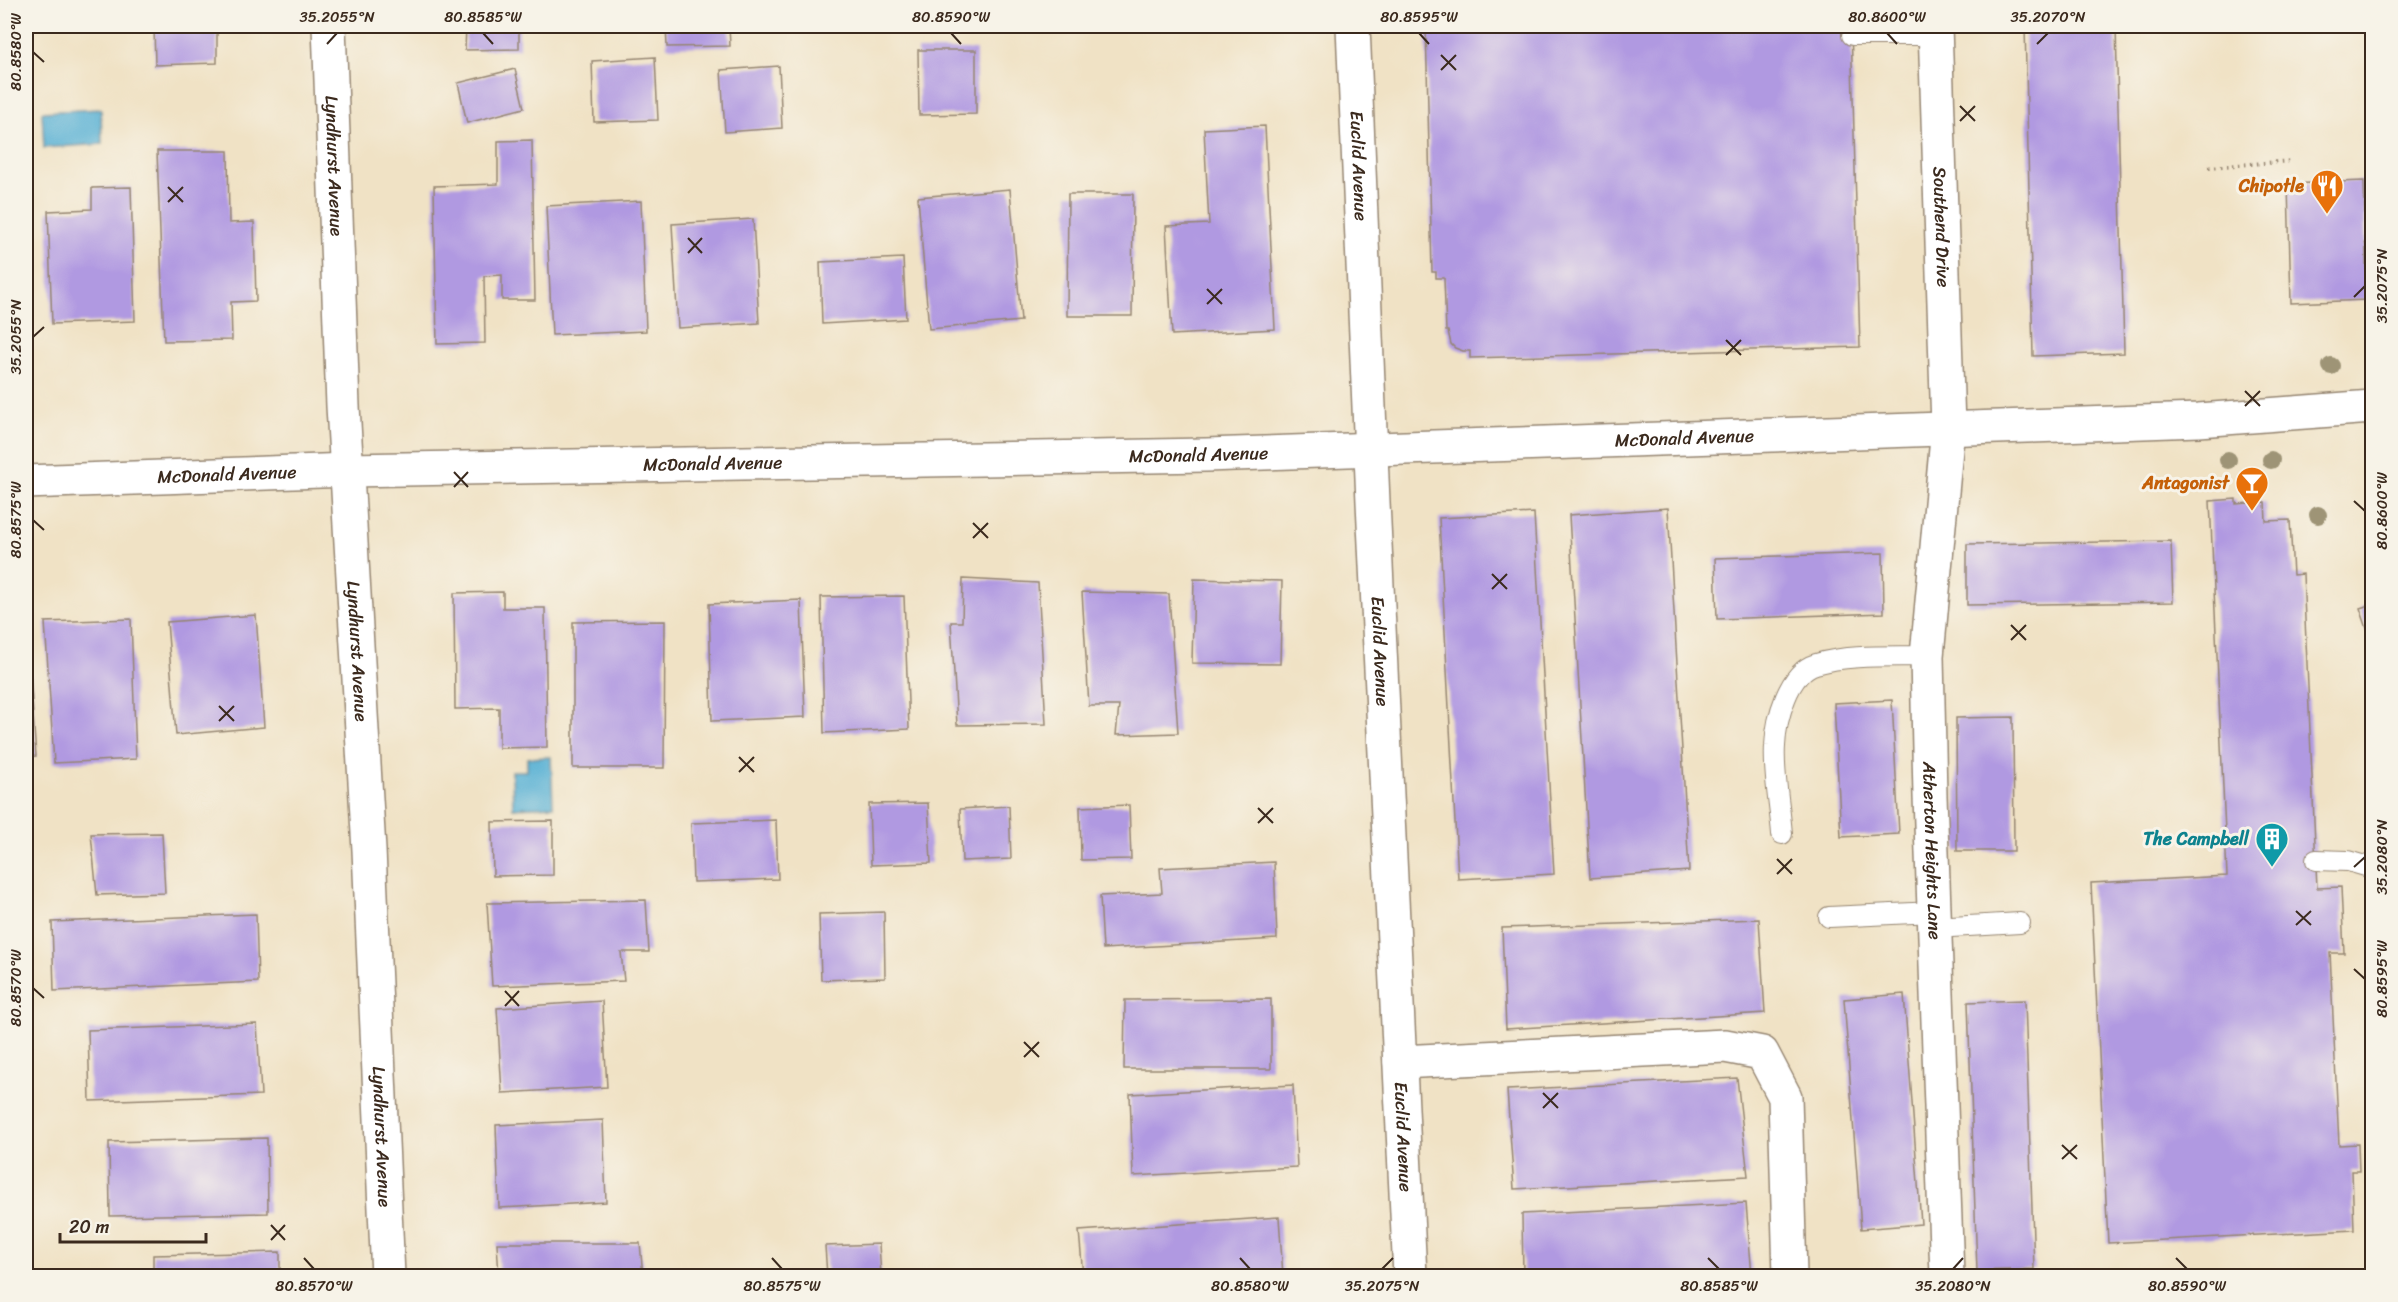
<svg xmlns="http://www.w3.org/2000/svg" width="2398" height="1302" viewBox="0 0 2398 1302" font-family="Sriracha,sans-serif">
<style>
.water{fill:#56b0d4;stroke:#486d79;stroke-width:1.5}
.building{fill:#b099e1}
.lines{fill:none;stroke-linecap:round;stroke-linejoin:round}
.lane-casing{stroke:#968672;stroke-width:22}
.street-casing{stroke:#968672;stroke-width:36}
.path{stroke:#968672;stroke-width:4;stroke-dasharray:1.5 4.5;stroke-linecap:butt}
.lane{stroke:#fff;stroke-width:20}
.street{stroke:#fff;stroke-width:33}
.tree{fill:#9e9476}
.ticks{fill:none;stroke:#3b2a1e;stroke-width:2}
.labels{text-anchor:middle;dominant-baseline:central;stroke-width:6;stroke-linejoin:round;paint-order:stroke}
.street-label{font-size:18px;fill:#3b2a1e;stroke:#f7f3e8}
.food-label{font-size:18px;font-weight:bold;fill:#c56008;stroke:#f7f3e8;text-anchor:end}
.culture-label{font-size:18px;font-weight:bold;fill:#0d838f;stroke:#f7f3e8;text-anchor:end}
.neatline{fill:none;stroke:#3b2a1e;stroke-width:2}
.ticks-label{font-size:15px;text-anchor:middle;fill:#3b2a1e}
</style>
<rect width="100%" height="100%" fill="#f7f3e8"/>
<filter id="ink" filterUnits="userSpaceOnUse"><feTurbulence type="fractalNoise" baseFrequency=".0167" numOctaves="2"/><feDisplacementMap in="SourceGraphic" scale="12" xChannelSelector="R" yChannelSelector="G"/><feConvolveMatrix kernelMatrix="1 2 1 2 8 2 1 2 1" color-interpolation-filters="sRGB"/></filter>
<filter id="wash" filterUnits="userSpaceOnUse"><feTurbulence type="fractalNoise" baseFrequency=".008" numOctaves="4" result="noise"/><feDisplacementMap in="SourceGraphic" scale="24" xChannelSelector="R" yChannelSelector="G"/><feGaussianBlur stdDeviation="1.35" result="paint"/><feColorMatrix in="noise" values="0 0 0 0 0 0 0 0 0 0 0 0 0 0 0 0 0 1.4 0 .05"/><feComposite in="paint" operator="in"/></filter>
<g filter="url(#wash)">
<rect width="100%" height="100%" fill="#f0e2c5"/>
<g class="water">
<path d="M101,109L102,144L44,148L42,112Z"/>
<path d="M551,757L553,806L513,808L512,771H527V758Z"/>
</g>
<g id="blocks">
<g class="building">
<path d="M154,26H217V63L155,65Z"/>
<path d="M466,26H519V49L465,50Z"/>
<path d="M666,26H729L730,46L667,47Z"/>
<path d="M1426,26H1851L1860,347L1470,358V351H1463L1455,348L1451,344L1448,331H1446L1444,278H1436V272H1432Z"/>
<path d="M2025,26H2116L2124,353L2033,356Z"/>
<path d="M918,50H976V114L919,115Z"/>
<path d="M655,57L658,120L594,122L592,61Z"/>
<path d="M779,66L782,128L725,132L721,70Z"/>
<path d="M515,69L524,108L467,123L458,83Z"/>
<path d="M1265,126L1275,329L1172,335L1166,226L1209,224L1204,129Z"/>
<path d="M532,140L535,300H502V275L484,276L485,343L437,344L434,186L498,184V141Z"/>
<path d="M157,151H228L229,223L254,222L256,301L231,302L232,340L164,341Z"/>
<path d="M2364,181L2367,300L2291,303L2288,184Z"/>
<path d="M131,187L135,321L52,324L48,211L92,209V188Z"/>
<path d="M1010,189L1021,321L929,329L918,197Z"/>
<path d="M1068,194H1133L1132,316H1067Z"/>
<path d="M641,201L646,331L552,335L546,206Z"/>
<path d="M753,219L759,323L678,328L672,224Z"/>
<path d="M903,258L906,319L822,324L820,262Z"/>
<path d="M2236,499V504L2265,502L2266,521L2290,520L2293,575L2303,574L2317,888L2341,887L2344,953H2330L2339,1145L2358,1144L2359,1171H2352L2354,1230L2108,1243L2091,883L2227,876L2210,501Z"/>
<path d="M1668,508L1689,871L1590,878L1569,515Z"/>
<path d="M1534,513L1554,874L1458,879L1439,518Z"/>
<path d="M2171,541L2173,602L1967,605V544Z"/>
<path d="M1883,553L1884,613L1717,619L1715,558Z"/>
<path d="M963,579L1038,583L1046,724L957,725L951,622H962Z"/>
<path d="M1194,579L1282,581L1280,664L1192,663Z"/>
<path d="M503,592V608H545L547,747L499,748V708L455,709L454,593Z"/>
<path d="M1082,592L1169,594L1178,733L1116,735L1119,706H1089Z"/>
<path d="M904,596L909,729L824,733L821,597Z"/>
<path d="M801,600L805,717L712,721L709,604Z"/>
<path d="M2372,604V643L2360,608Z"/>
<path d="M256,615L264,727L176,735L167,622Z"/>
<path d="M131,619L136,759L54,763L45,622Z"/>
<path d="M665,621L664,768H573V622Z"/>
<path d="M26,630H27L36,756L26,757Z"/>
<path d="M1892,700L1899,834L1841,837L1834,703Z"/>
<path d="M2013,717L2014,851H1957L1956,718Z"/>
<path d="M928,803L931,863L871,865L869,804Z"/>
<path d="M1129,805L1131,859L1081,860L1080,807Z"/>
<path d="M1009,806L1011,859L962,861L960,809Z"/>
<path d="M776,820L778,879L693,882L691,823Z"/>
<path d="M553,821V875L493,876L492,822Z"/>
<path d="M162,833L165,893L97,895L91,834Z"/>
<path d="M1274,862L1277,939L1103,949L1100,896L1162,893L1160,868Z"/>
<path d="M646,900L649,952H621L624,981L492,986L487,903Z"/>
<path d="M884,912L885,978L821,980L819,914Z"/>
<path d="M256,914L258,982L54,991L52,922Z"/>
<path d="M1759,919L1765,1013L1506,1029L1502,928Z"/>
<path d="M1904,994L1921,1224L1861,1229L1844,999Z"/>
<path d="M1271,999V1069H1124L1125,1000Z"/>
<path d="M2025,1000L2034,1269L1977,1271L1968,1002Z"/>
<path d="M602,1001L607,1087L502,1093L497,1008Z"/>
<path d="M257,1024L261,1095L90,1101L88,1030Z"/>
<path d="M1737,1078L1748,1176L1514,1189L1507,1090Z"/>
<path d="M1293,1085L1297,1167L1133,1176L1130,1094Z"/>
<path d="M603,1120L606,1202L499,1208L496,1125Z"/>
<path d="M267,1138L268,1213L110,1216L109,1142Z"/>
<path d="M1746,1203L1752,1276H1523L1522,1214Z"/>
<path d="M1279,1217L1283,1276H1083L1079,1231Z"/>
<path d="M497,1243H640L643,1276H499Z"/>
<path d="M879,1244L881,1276H827L825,1246Z"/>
<path d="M280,1252V1276H153V1255Z"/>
</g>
</g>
</g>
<g filter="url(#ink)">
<use href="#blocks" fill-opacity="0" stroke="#968672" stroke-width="1.5"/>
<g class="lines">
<g class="lane-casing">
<g id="lane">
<path d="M1852,35H1935"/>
<path d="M1782,834C1780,807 1773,772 1775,746C1776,720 1788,672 1816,664C1849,654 1893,657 1927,656"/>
<path d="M2316,860L2348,861L2372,868"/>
<path d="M1829,917L1934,912"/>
<path d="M1934,928L2020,923"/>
</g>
</g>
<g class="street-casing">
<g id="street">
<path id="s1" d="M329,26L343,406L369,850L388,1276"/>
<path id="s2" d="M1353,26L1373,502L1410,1276"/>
<path id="s3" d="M1935,26L1948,427L1927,656L1930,796L1947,1276"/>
<path id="s4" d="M26,482L348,470L1206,455L2199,420L2372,407"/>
<path d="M1400,1062L1725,1046L1762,1053L1785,1097L1790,1276"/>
</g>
</g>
<g class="path">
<path d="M2209,167L2292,161"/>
<path d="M2365,245L2372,243"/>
</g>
<use href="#lane" class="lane"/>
<use href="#street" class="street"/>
</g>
<g class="tree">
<circle cx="2331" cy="366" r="9"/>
<circle cx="2228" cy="460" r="9"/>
<circle cx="2271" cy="460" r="9"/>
<circle cx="2318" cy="515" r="9"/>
</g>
</g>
<path class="ticks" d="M483,33L493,44M951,33L961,44M1419,33L1429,44M1887,33L1897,44M327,44L337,33M2037,44L2048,33M33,52L44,62M1441,55L1456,70M1441,70L1456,55M1960,106L1975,121M1960,121L1975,106M168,187L183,202M168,202L183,187M688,238L702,253M688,253L702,238M1207,289L1222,304M2354,297L2365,286M1207,304L1222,289M33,337L44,327M1726,340L1741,355M1726,355L1741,340M2245,391L2260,406M2245,406L2260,391M454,472L468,487M454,487L468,472M2354,501L2365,511M33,520L44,530M973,523L988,538M973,538L988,523M1492,574L1507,589M1492,589L1507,574M2011,625L2026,640M2011,640L2026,625M219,706L234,721M219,721L234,706M739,757L754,772M739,772L754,757M1258,808L1273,823M1258,823L1273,808M1777,859L1792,874M2354,867L2365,857M1777,874L1792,859M2296,911L2311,925M2296,925L2311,911M2354,969L2365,979M33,988L44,998M505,991L519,1006M505,1006L519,991M1024,1042L1039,1057M1024,1057L1039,1042M1543,1093L1558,1108M1543,1108L1558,1093M2062,1145L2077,1159M2062,1159L2077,1145M271,1225L285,1240M271,1240L285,1225M304,1258L314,1269M772,1258L782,1269M1240,1258L1250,1269M1708,1258L1719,1269M2176,1258L2187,1269M1382,1269L1393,1258M1953,1269L1963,1258"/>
<defs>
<g id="restaurant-pin" transform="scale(1.725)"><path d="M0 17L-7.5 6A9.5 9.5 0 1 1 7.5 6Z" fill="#e8710a" stroke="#f7f3e8"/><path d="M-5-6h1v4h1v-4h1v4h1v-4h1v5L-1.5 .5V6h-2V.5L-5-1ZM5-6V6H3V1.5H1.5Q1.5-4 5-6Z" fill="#fff"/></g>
<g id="bar-pin" transform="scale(1.725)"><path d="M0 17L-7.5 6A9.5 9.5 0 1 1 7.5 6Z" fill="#e8710a" stroke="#f7f3e8"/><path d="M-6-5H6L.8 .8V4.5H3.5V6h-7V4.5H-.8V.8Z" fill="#fff"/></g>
<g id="building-pin" transform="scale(1.725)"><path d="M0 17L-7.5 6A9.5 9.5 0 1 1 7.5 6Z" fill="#0f9aa8" stroke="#f7f3e8"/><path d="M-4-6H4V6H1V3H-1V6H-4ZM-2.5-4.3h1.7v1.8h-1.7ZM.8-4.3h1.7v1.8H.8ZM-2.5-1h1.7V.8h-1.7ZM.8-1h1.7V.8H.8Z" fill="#fff"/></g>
</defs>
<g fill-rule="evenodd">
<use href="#restaurant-pin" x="2327" y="186"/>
<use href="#bar-pin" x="2252" y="483"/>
<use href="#building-pin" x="2272" y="839"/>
</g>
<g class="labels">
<g class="street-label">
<text stroke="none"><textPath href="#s1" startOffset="140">Lyndhurst Avenue</textPath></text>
<text stroke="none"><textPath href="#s2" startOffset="140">Euclid Avenue</textPath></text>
<text stroke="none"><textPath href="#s3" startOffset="201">Southend Drive</textPath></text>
<text stroke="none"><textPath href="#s4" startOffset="1659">McDonald Avenue</textPath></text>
<text stroke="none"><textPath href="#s4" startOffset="1173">McDonald Avenue</textPath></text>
<text stroke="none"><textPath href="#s4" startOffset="687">McDonald Avenue</textPath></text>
<text stroke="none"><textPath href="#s4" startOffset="201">McDonald Avenue</textPath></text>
<text stroke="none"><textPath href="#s1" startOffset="626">Lyndhurst Avenue</textPath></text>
<text stroke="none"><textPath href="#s2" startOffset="626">Euclid Avenue</textPath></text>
<text stroke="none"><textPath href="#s3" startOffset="826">Atherton Heights Lane</textPath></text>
<text stroke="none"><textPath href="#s1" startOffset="1112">Lyndhurst Avenue</textPath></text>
<text stroke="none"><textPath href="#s2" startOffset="1112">Euclid Avenue</textPath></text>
</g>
<g class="food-label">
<text x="2304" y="186">Chipotle</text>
<text x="2229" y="483">Antagonist</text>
</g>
<g class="culture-label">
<text x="2249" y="839">The Campbell</text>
</g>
</g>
<rect width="2398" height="1302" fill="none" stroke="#f7f3e8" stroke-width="66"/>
<path d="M60 1233v9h146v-9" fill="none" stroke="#3b2a1e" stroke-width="3"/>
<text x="69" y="1233" font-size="18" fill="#3b2a1e" stroke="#f7f3e8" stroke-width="4.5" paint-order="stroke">20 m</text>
<rect x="33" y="33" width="2332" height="1236" class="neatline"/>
<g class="ticks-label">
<text x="337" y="22">35.2055°N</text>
<text x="483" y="22">80.8585°W</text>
<text x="951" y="22">80.8590°W</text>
<text x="1419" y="22">80.8595°W</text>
<text x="1887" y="22">80.8600°W</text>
<text x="2048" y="22">35.2070°N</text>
<text transform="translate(16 52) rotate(-90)" y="5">80.8580°W</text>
<text transform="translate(2382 286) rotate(-90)" y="5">35.2075°N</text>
<text transform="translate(16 337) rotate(-90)" y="5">35.2055°N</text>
<text transform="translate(2382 511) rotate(-90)" y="5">80.8600°W</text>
<text transform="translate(16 520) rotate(-90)" y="5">80.8575°W</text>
<text transform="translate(2382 857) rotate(-90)" y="5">35.2080°N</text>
<text transform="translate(2382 979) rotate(-90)" y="5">80.8595°W</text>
<text transform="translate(16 988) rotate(-90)" y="5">80.8570°W</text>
<text x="314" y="1291">80.8570°W</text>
<text x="782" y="1291">80.8575°W</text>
<text x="1250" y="1291">80.8580°W</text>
<text x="1382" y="1291">35.2075°N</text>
<text x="1719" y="1291">80.8585°W</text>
<text x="1953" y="1291">35.2080°N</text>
<text x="2187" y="1291">80.8590°W</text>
</g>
</svg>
